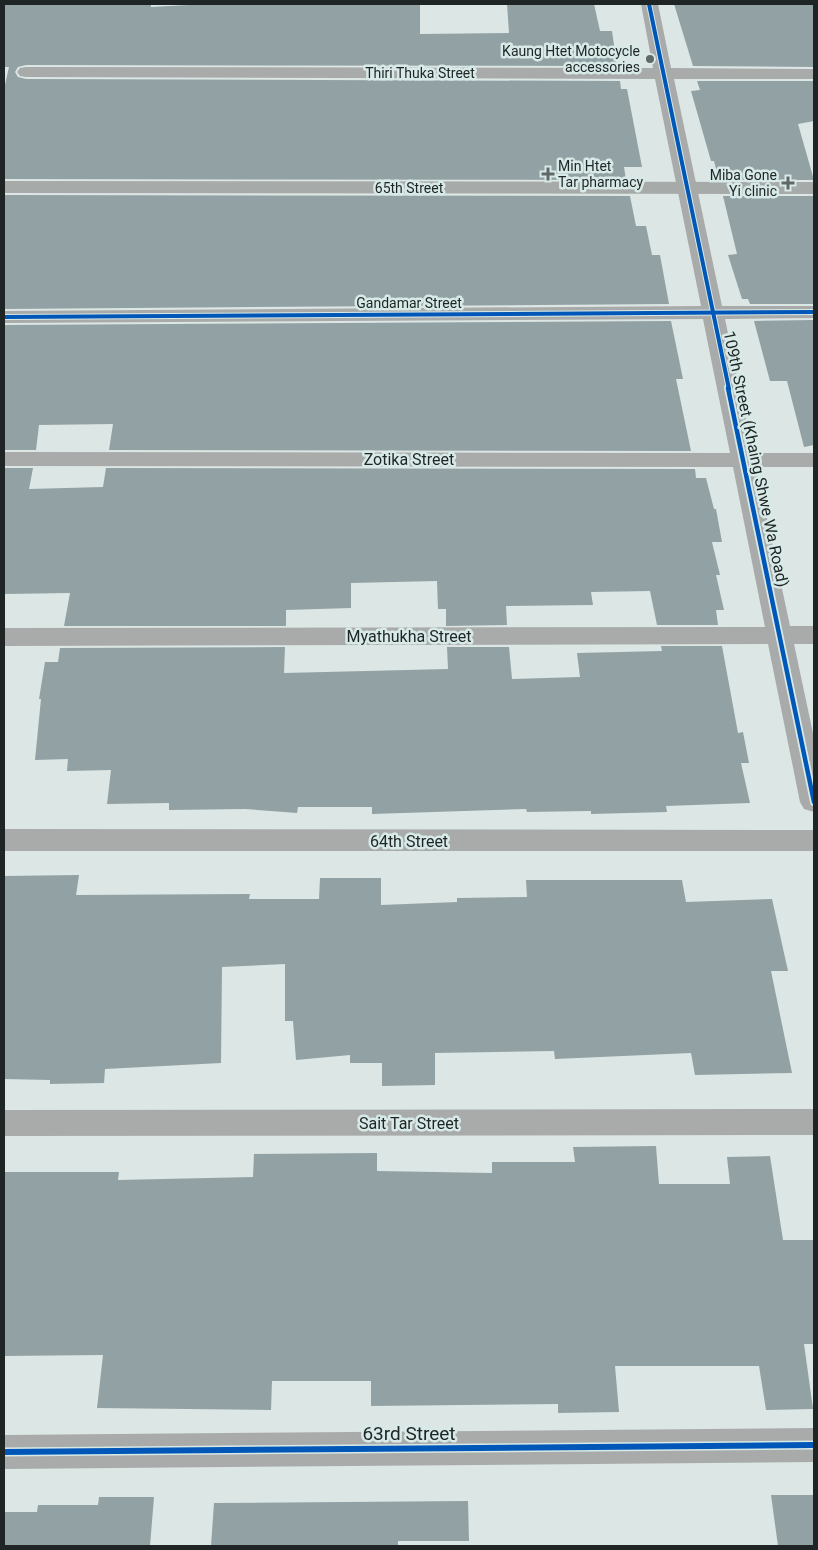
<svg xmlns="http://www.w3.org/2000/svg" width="818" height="1550" viewBox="0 0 818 1550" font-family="Roboto,sans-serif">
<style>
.building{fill:#92a1a4}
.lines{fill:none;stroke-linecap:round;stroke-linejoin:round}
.street{fill:#a8abaa;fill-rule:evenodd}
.secondary{fill:#a6aaa8;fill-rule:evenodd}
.cycleway-far2-casing{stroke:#d8eae8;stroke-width:6}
.cycleway-far1-casing{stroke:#d8eae8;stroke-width:8}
.cycleway-casing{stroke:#d8eae8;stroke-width:9}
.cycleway-far2{stroke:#0057b8;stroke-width:4}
.cycleway-far1{stroke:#0057b8;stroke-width:4.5}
.cycleway{stroke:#0057b8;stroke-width:6}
.poi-dot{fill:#606967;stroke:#d8eae8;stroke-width:2}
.labels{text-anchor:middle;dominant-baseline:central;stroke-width:5;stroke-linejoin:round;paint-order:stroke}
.far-poi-label{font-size:14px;fill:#1e2524;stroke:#d8eae8;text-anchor:end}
.far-street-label{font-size:14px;fill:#1e2524;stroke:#d8eae8}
.street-label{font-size:16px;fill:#1e2524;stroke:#d8eae8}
.near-street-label{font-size:19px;fill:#1e2524;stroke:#d8eae8}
</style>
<rect width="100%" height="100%" fill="#dce6e4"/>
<g class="building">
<path d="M4,4H151V7L207,4H420V34L509,33L507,4H594L600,31H612L617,66L26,65L18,67L15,72L18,77L26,79L620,81L621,89H627L642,167H624L626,180L4,179V89L9,67H4Z"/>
<path d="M674,4H814V67L693,66Z"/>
<path d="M697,81H814V121L798,124L814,180H719L714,161H711L691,91L700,90Z"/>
<path d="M4,195L630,196L636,226H646L652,255H660L669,304L4,309Z"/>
<path d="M723,196H814V304H750L748,299H742L728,255L737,254Z"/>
<path d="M814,320V445L804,447L787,381H770L754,321Z"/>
<path d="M671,321L683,379H676L691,451L109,450L113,424L39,425L36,450H4V325Z"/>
<path d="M4,468H33L29,489L103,487L106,468L695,469L696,478H706L714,509H716L722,542H712L720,575H716L724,610H716L718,625H657L650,591L591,592L593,605L506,606L507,625L446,626V609H438L437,581L351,583V608L286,610V626H64L70,593L4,594Z"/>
<path d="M661,646H722L738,733L743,732L749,763H741L750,803L666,806L667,812L591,814V811L527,812L526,809L372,814V807H298L297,813L245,809L169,810V803L107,804L111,770L67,771L68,759L35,760L41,699H39L45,662H58L60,648L285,647L284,673L448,669L447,647H509L512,679L580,677L577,653L662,651Z"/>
<path d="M79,875L76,895L250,894L249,899H319L320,878H381V905L457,902V898L527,897L526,880H682L686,902L772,899L788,971H771L792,1073L695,1075L691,1053L555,1059L554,1051L435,1053V1085L382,1086V1063H350V1055L296,1060L293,1021H285V964L222,967L221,1063L105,1069L104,1083L50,1084V1080L4,1079V876Z"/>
<path d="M656,1146L659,1184H730L727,1157L770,1156L783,1240H814V1344H804L813,1409L766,1410L759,1366H615L619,1412L558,1413V1404L371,1406V1381H272L271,1410L97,1408L103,1355L4,1356V1172H119L118,1180L253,1177L254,1154L377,1153V1171L492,1173V1162H575L573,1147Z"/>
<path d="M771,1495H814V1546H778Z"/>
<path d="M99,1497H154L150,1546H4V1512H37L38,1505H98Z"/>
<path d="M468,1501L469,1541H398V1546H211L214,1503Z"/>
</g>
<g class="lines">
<g class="street">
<path d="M641,4H658L671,68L814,69V79H674L722,306H814V318L725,319L753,453H814V467H756L790,626H814V644H794L814,738V812L804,809L800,802L768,644L4,646V628L765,627L733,467L4,466V452L730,453L703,319L4,323V311L701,306L655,79L26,77L20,76L17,72L20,68L26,67L653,68Z"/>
<path d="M4,829L814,830V851H4Z"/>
<path d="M814,1109V1135L4,1136V1110Z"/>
<path d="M814,1428V1462L4,1469V1435Z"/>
</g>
<path class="secondary" d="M4,181L814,182V194L4,193Z"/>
<g class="cycleway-far2-casing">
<g id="cycleway-far2">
<path d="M649,4L729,389"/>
<path d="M4,317L814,312"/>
</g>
</g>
<g class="cycleway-far1-casing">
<path id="cycleway-far1" d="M728,388L814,802"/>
</g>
<g class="cycleway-casing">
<path id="cycleway" d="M4,1452L814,1445"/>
</g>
<use href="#cycleway-far2" class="cycleway-far2"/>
<use href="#cycleway-far1" class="cycleway-far1"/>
<use href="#cycleway" class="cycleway"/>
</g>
<g class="poi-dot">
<circle cx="650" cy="59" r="5"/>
<path d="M545.5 166.5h5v5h5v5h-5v5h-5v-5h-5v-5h5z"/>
<path d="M785.5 175.5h5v5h5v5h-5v5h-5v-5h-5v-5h5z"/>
</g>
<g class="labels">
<g class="far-poi-label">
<text x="640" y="51">Kaung Htet Motocycle<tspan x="640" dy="16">accessories</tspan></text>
<text x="558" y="166" text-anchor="start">Min Htet<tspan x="558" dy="16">Tar pharmacy</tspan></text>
<text x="777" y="175">Miba Gone<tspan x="777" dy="16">Yi clinic</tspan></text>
</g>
<g class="far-street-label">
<text x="420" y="73">Thiri Thuka Street</text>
<text x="409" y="188">65th Street</text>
<text x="409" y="303">Gandamar Street</text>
</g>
<g class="street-label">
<text x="409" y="459">Zotika Street</text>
<text transform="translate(756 459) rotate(78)">109th Street (Khaing Shwe Wa Road)</text>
<text x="409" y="636">Myathukha Street</text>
<text x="409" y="841">64th Street</text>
<text x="409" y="1123">Sait Tar Street</text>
</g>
<g class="near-street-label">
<text x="409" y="1433">63rd Street</text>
</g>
</g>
<rect width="818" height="1550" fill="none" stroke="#1e2524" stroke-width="10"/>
</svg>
